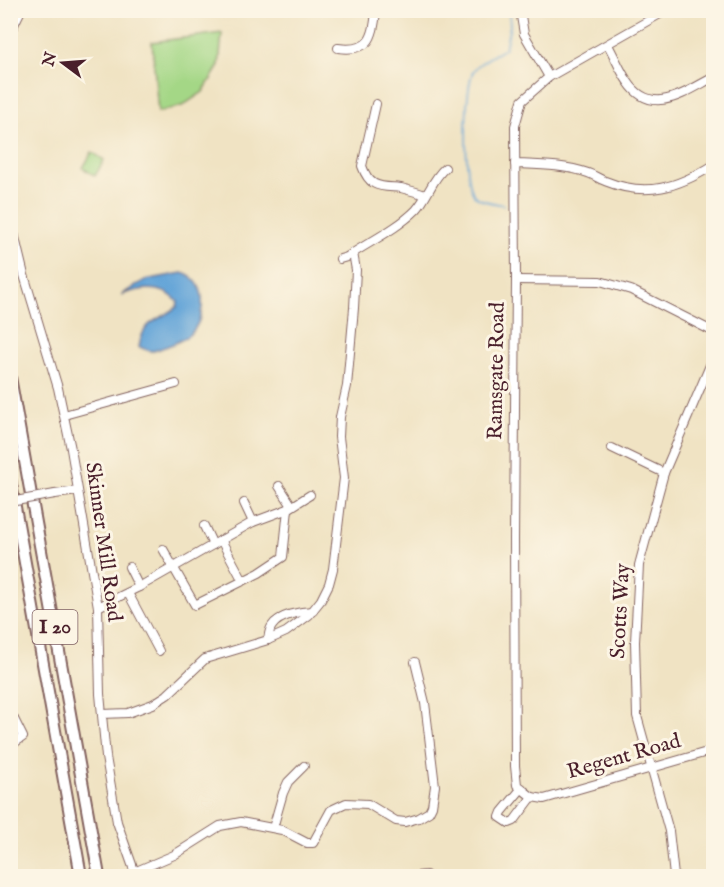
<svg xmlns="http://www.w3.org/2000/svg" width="724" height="887" viewBox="0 0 724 887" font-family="'IM FELL English',serif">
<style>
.green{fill:#a4d786;stroke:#777b58;stroke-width:1.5}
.water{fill:#65a5d8;stroke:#586282;stroke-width:1.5}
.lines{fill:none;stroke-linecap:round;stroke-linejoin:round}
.stream{stroke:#65a5d8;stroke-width:1.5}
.minor-casing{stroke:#846460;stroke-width:10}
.highway-casing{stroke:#846460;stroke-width:14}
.minor{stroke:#fff;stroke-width:8}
.highway{stroke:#fff;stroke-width:10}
.minor-bridge-casing{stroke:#846460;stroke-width:10;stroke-linecap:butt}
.minor-bridge{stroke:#fff;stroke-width:8}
.labels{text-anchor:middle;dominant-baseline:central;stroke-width:6;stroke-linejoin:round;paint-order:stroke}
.shield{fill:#fcf5e5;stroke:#7f5f63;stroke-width:1.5}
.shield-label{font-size:20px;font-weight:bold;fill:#4a1f2b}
.street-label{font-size:21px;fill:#4a1f2b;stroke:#fcf5e5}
</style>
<rect width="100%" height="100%" fill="#fcf5e5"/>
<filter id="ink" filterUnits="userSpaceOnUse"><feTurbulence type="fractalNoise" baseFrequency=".0167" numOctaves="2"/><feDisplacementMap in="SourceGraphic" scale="12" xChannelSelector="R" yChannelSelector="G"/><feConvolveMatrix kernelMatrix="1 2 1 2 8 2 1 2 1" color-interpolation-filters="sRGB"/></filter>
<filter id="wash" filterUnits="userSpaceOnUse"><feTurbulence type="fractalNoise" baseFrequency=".008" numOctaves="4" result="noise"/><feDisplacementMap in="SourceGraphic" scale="24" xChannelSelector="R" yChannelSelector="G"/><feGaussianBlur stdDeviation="1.35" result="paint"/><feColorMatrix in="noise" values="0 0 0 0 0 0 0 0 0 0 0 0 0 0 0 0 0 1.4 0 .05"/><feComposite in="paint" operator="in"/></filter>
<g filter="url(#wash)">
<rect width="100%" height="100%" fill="#f0e3c3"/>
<g class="green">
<path d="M222,33L219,66L203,92L182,106L158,112L152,42Z"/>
<path d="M92,152L104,160L95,176L83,168Z"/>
</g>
<path class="water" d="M182,273C207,279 207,313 193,331C187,338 174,344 165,347C161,348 156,351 152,351C148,351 143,348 139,347C143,320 158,321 177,307L178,302C163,285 140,288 121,295L145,280Z"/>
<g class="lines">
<path class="stream" d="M504,205C495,203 480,202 474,195C463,181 464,85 474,70C480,61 496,55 505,48L510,26L509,10"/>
</g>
</g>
<g filter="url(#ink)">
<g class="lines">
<g class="minor-casing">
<g id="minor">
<path d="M520,10L524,34L549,77"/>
<path d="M667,10L549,77L522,101L515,126L516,280L514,539L515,766L517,785L532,797L544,799L714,750"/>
<path d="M10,33L21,10"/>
<path d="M608,45C615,57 620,71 628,82C652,118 685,92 714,77"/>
<path d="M338,48C369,52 374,39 376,10"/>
<path d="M376,104L362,166C370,189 381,186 401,188C409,190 417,192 425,195"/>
<path d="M515,164C539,165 565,165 588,173C594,175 599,179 605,181C647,198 678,187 714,165"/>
<path d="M10,217L24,275L58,388L71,449L98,607L100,694L106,757L117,822L136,876"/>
<path d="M340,259L347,257C369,242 397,229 416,210C428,197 432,179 445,168"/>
<path d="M516,280L600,281L631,290L714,332"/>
<path d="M64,415L176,384"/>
<path d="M612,448L664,473"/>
<path d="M279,486L292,506"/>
<path d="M55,494L78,491"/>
<path d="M244,503L253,522"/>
<path d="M288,509L310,495"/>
<path d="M204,526L213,545"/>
<path d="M221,540L243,581"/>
<path d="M129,567L139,587"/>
<path d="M128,593L159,651"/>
<path d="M98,607L139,587L253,522L288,509L283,557L259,573L195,605L163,549"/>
<path d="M268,640C269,635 269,630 272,626C279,615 301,611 313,611"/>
<path d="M10,711L23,737L10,746"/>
<path d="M102,714L128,713L153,704L167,695L205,659L268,640L286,632L309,615L321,600L329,584L333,569L344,478L339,437L340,417L347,386L354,308L356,270L353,253"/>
<path d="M522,788L502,812L500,817L509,823L514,821L532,797"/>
<path d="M273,828L283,793L288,782L304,766"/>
<path d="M134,872L174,855L220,826L241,822L282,830L307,843H313L331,810L346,803L368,804L396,821L405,822L419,818L429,812L432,806L435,786L425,703L415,662"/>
<path d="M417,876L426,875"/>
<path d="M674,876L669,831L637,716L635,642L639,565L664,473L714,356"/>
</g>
</g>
<g class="highway-casing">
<g id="highway">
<path d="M10,377L99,876"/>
<path d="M10,479L81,876"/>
</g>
</g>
<use href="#minor" class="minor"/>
<use href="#highway" class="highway"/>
<g class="minor-bridge-casing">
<path id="minor-bridge" d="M10,502L55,494"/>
</g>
<use href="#minor-bridge" class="minor-bridge"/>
</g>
</g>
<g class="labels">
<rect class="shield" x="32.5" y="610" width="45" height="34" rx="4.5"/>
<g class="shield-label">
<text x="55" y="627">I 20</text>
</g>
<g class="street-label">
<text transform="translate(497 371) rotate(-89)">Ramsgate Road</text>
<text transform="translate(103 542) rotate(82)">Skinner Mill Road</text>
<text transform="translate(621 611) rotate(-87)">Scotts Way</text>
<text transform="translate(624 757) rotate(-16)">Regent Road</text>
</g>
</g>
<rect width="724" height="887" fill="none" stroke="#fcf5e5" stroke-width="36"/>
<g transform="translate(63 63) rotate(286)" stroke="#fcf5e5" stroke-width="4.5" paint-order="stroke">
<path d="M0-4.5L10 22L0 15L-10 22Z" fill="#4a1f2b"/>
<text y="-9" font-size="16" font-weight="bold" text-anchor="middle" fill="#4a1f2b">N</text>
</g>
</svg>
